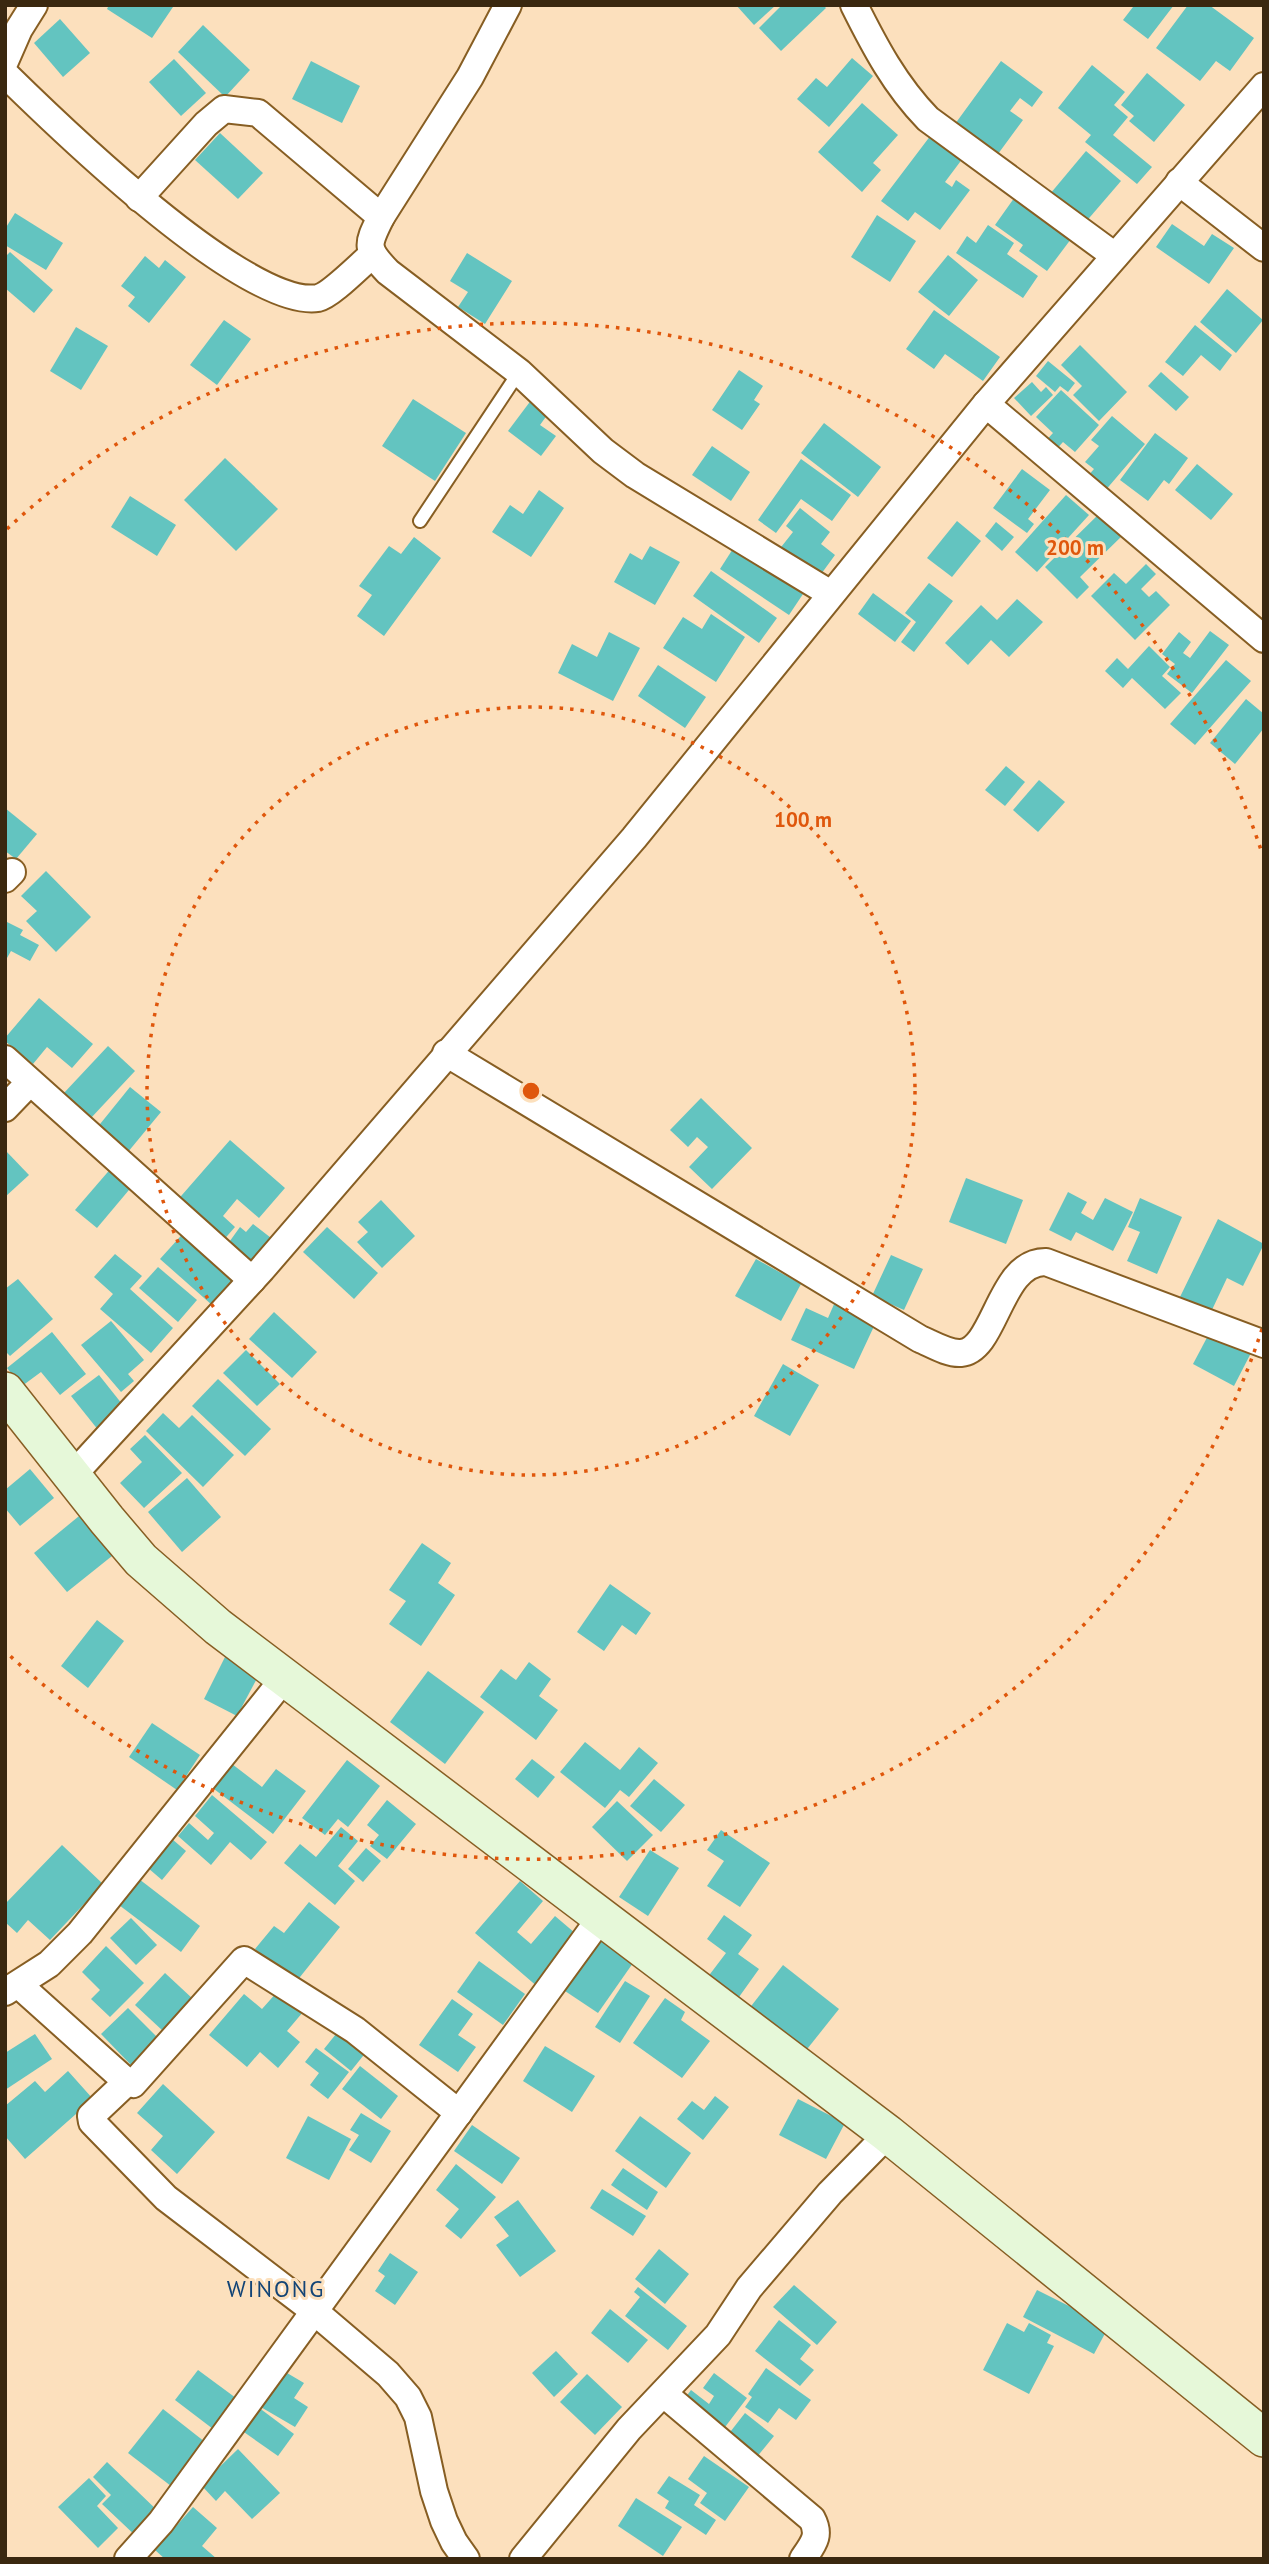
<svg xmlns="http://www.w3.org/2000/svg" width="1269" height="2564" viewBox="0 0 1269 2564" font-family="'PT Sans',sans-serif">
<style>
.building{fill:#63c4c0}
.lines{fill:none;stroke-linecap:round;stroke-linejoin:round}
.lane-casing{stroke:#875e23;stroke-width:16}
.street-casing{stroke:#875e23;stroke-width:30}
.secondary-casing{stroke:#875e23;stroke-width:40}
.lane{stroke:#fff;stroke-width:12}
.street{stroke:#fff;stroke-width:26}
.secondary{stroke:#e6f8d9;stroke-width:37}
.ring{fill:none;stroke:#df570c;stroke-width:3.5;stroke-dasharray:3.5 7}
.labels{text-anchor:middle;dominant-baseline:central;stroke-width:6;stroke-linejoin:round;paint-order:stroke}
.quarter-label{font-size:23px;letter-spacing:2px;fill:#124476;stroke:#fce0bd}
.centre{fill:#df570c;stroke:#fce0bd;stroke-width:3.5}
.ring-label{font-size:21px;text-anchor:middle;font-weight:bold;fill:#df570c;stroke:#fce0bd;stroke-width:6;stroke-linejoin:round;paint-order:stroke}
</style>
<rect width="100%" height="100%" fill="#fce0bd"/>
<g class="building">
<path d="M109,5H170L173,7L152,38L107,9Z"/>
<path d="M736,5H776L754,25Z"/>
<path d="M782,5H823L826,8L781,51L759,28Z"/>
<path d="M1131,5H1174L1148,39L1123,20L1133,7Z"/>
<path d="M1188,5H1209L1254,38L1230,71L1216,61L1200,81L1156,48Z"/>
<path d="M60,19L90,53L63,77L34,43Z"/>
<path d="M203,25L250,70L225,97L178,52Z"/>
<path d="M852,58L873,76L829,127L797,99L816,78L827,87Z"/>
<path d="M174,59L206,93L181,116L149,82Z"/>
<path d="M311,61L360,86L342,123L292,99Z"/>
<path d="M1001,61L1043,92L1032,107L1020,98L1010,111L1023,120L998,154L955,124Z"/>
<path d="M1092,65L1125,92L1114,105L1128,117L1113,135L1152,167L1137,184L1085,142L1091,135L1058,108Z"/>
<path d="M1147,73L1185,105L1154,142L1129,121L1134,116L1121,105Z"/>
<path d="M862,103L898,135L873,163L881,170L862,192L818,152Z"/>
<path d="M220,133L263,173L238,199L195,160Z"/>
<path d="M931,135L963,158L945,182L952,187L956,180L970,190L940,230L915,212L908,221L881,201Z"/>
<path d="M1086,151L1121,181L1084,224L1050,194Z"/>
<path d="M1017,194L1074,235L1047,271L1019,251L1023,245L995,225Z"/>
<path d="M15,213L63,243L46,270L5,245V229Z"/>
<path d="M877,215L916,241L890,282L851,257Z"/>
<path d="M1172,224L1204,246L1212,234L1234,248L1209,284L1156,247Z"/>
<path d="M988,225L1014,243L1007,254L1038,276L1023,298L956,253L967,236L976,243Z"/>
<path d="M10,252L53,290L34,313L5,288V257Z"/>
<path d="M467,253L512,281L485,324L458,307L468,292L450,281Z"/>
<path d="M948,255L978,280L949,316L918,292Z"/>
<path d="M145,256L159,268L165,260L186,277L149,323L128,306L135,297L121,286Z"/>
<path d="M1227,289L1263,320L1236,353L1200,322Z"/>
<path d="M934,310L1000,357L983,381L945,354L934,369L906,349Z"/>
<path d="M224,320L251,339L217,385L190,365Z"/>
<path d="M1195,325L1232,355L1220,371L1201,355L1183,376L1165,362Z"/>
<path d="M76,327L108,346L81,390L50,371Z"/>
<path d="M1080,345L1127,392L1099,421L1073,395L1082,386L1061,365Z"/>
<path d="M1048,361L1075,383L1068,392L1060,386L1055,392L1036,376Z"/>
<path d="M739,370L763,386L754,400L760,404L742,430L712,410Z"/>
<path d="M1161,372L1189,397L1176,411L1148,386Z"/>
<path d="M1032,382L1041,392L1046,387L1053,395L1031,416L1014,398Z"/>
<path d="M1061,390L1099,425L1075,452L1063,442L1053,453L1043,444L1053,433L1036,417Z"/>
<path d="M413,399L466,433L435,481L382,446Z"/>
<path d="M532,399L550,411L540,425L556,436L541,456L508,431Z"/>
<path d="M1112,416L1145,444L1104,492L1087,477L1094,469L1085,462L1099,446L1091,440Z"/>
<path d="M824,423L881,467L858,497L801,453Z"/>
<path d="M1155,433L1188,458L1169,484L1164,480L1148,501L1120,480Z"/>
<path d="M712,446L750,472L731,501L692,475Z"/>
<path d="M225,458L278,509L236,551L184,500Z"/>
<path d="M801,459L851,495L832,521L801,499L776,533L758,520Z"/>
<path d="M1197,464L1233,494L1211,520L1175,490Z"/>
<path d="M1022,469L1050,490L1028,519L1034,524L1027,533L993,508Z"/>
<path d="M539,490L564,508L531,557L492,532L510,505L523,514Z"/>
<path d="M1066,495L1089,515L1037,572L1015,552Z"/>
<path d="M130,496L176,525L157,556L111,527Z"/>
<path d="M800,508L830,532L821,544L835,555L816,581L778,551L793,532L786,526Z"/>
<path d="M1102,511L1124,534L1080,577L1089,587L1077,599L1045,567Z"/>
<path d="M957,521L981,541L952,577L927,558Z"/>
<path d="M996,522L1014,537L1002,551L985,536Z"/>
<path d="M414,537L441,558L384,636L357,616L372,595L359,586L389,546L401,554Z"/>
<path d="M736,544L805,591L789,615L720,569Z"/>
<path d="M650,546L680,562L655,605L614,582L630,553L642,560Z"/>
<path d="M1146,564L1156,574L1141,589L1149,597L1156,591L1170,605L1135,640L1091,596L1114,573L1126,584Z"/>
<path d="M711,571L777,618L759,643L693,596Z"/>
<path d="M929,583L953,601L914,652L901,642L916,622L905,613Z"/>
<path d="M873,593L911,621L895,642L858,614Z"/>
<path d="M1017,599L1043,622L1009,657L991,640L968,665L945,643L981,605L997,620Z"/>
<path d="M711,614L745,637L716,682L663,648L683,617L702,629Z"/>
<path d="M1210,631L1229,645L1192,693L1167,674L1175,664L1162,654L1179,632L1191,642L1183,653L1190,658Z"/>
<path d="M609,632L640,648L613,701L558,673L572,644L597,657Z"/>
<path d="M1149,646L1170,667L1162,676L1181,693L1165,709L1132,678L1123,688L1105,671L1117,658L1128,669Z"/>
<path d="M1226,660L1251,681L1195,745L1170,724Z"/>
<path d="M658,665L706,697L685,728L638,696Z"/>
<path d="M1246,699L1264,714V728L1235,764L1210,743Z"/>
<path d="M1006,766L1025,782L1005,806L985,790Z"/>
<path d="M1039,780L1065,802L1038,832L1013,810Z"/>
<path d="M5,808L37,834L16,859L5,851Z"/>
<path d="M46,871L91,917L56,952L26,921L37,911L21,896Z"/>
<path d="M7,922L23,930L20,935L39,945L30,961L11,951L7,958L5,957Z"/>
<path d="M39,998L93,1044L72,1068L47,1047L33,1064L5,1041V1038Z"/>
<path d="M108,1046L135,1071L90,1119L63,1094Z"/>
<path d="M130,1087L161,1112L123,1158L92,1134Z"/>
<path d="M701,1098L752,1148L712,1189L689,1167L708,1147L697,1137L688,1147L670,1130Z"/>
<path d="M230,1140L285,1188L259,1218L237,1199L223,1216L235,1227L221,1243L175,1203Z"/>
<path d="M5,1150L29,1175L5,1197Z"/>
<path d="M113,1166L134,1184L97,1228L75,1210Z"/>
<path d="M966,1178L1023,1200L1006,1244L949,1222Z"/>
<path d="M1068,1192L1087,1202L1081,1213L1093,1220L1105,1198L1133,1212L1113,1251L1076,1232L1071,1241L1049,1230Z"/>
<path d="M1140,1198L1182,1217L1157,1274L1127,1261L1140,1232L1128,1227Z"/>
<path d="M381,1200L415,1236L382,1268L357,1242L368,1232L358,1222Z"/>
<path d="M1218,1219L1264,1244L1243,1286L1227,1278L1211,1312L1180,1297Z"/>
<path d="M253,1224L275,1241L255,1266L227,1245L240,1227L246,1232Z"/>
<path d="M327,1227L378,1273L354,1299L303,1252Z"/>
<path d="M188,1228L240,1274L212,1305L160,1259Z"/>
<path d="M115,1254L142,1276L130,1289L173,1328L151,1353L100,1309L113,1294L94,1277Z"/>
<path d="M891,1255L923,1269L904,1310L872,1296Z"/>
<path d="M756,1259L801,1284L781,1321L735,1296Z"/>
<path d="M158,1267L197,1300L178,1322L139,1288Z"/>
<path d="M18,1279L53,1319L10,1356L5,1351V1289Z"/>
<path d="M835,1302L876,1322L854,1369L791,1340L806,1308L828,1318Z"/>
<path d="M274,1312L317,1352L292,1378L249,1339Z"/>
<path d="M111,1321L144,1360L128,1374L134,1381L121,1392L81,1345Z"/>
<path d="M1211,1330L1252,1351L1234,1386L1193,1364Z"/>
<path d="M52,1332L86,1374L60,1395L41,1372L22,1386L7,1368Z"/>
<path d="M246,1350L280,1384L257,1406L223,1373Z"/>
<path d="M783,1364L819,1385L790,1436L754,1416Z"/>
<path d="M99,1375L126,1409L99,1431L71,1396Z"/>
<path d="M218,1379L271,1429L245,1456L192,1406Z"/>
<path d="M163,1413L179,1428L192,1415L234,1455L203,1487L146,1431Z"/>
<path d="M145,1435L182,1473L144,1508L120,1483L142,1462L130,1449Z"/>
<path d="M30,1469L54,1498L20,1526L5,1508V1490Z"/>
<path d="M187,1478L221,1517L182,1552L148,1512Z"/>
<path d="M84,1512L117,1552L67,1592L34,1553Z"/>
<path d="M422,1543L451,1563L438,1583L455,1595L421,1646L389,1624L406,1601L389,1590Z"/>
<path d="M610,1584L651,1613L636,1635L622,1625L604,1651L577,1632Z"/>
<path d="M97,1620L124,1641L88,1688L61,1666Z"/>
<path d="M228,1651L262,1669L237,1716L204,1699Z"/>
<path d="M529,1662L551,1679L539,1696L558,1710L536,1740L480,1697L501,1669L516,1680Z"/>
<path d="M428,1671L484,1712L445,1764L390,1722Z"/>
<path d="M152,1723L200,1755L177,1790L129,1757Z"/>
<path d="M585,1742L620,1770L639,1747L658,1763L629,1797L620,1790L605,1808L560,1772Z"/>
<path d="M532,1759L555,1777L538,1798L515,1779Z"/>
<path d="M347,1760L380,1786L348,1827L338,1819L325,1835L302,1818Z"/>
<path d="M232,1764L262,1787L276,1769L306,1791L273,1834L214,1789Z"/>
<path d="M654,1779L685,1805L661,1832L630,1806Z"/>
<path d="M212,1795L267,1842L251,1860L230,1842L211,1865L178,1836L189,1823L208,1840L214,1833L195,1816Z"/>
<path d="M387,1800L416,1824L387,1859L370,1846L379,1835L367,1825Z"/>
<path d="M617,1801L653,1835L627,1861L592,1827Z"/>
<path d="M341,1827L358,1841L338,1866L355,1881L335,1905L284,1863L300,1844L316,1857Z"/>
<path d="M721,1830L770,1863L740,1907L707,1886L724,1861L707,1850Z"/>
<path d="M172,1839L186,1851L162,1880L148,1868Z"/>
<path d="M62,1845L103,1884L50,1940L28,1920L17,1933L5,1922V1904Z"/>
<path d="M366,1848L381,1861L363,1882L348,1869Z"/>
<path d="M650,1850L679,1868L648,1916L619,1897Z"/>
<path d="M139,1879L200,1926L181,1952L119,1905Z"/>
<path d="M520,1881L543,1901L517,1932L531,1944L555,1916L582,1939L539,1988L475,1933Z"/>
<path d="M309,1902L340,1927L296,1982L255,1949L274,1926L284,1933Z"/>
<path d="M724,1915L752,1935L738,1954L759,1969L734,2004L704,1982L726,1953L707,1939Z"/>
<path d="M131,1918L157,1945L136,1965L110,1938Z"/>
<path d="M600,1940L633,1963L598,2013L565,1991Z"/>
<path d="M106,1946L144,1983L110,2017L91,1999L100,1990L82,1972Z"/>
<path d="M479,1961L525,1994L503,2025L457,1992Z"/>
<path d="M783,1965L839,2009L800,2058L745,2014Z"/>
<path d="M165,1973L193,1999L163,2031L135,2005Z"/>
<path d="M625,1981L650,1996L620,2043L595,2027Z"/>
<path d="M278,1991L303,2012L287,2031L300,2042L278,2068L260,2052L247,2067L209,2035L244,1994L262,2009Z"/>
<path d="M665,1998L685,2012L681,2020L710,2041L682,2078L633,2043Z"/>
<path d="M452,1999L473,2014L458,2035L476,2047L458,2072L419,2045Z"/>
<path d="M128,2008L158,2038L132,2066L101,2034Z"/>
<path d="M340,2029L367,2051L351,2071L324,2049Z"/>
<path d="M35,2034L52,2059L5,2090V2053Z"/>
<path d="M545,2046L595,2076L572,2112L523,2081Z"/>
<path d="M316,2048L349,2072L328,2099L310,2085L319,2073L305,2062Z"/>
<path d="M360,2066L398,2096L381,2119L342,2089Z"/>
<path d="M68,2071L93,2099L25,2159L5,2136V2106L35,2081L45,2092Z"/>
<path d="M163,2084L215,2132L177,2174L151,2150L163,2136L137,2113Z"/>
<path d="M715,2096L729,2107L703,2140L677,2119L692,2101L704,2110Z"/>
<path d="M798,2099L845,2123L826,2159L779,2135Z"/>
<path d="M361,2113L391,2131L371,2163L349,2150L359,2135L350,2130Z"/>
<path d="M308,2116L351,2139L329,2180L286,2158Z"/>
<path d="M640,2116L691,2153L666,2188L615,2151Z"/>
<path d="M472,2125L520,2158L502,2184L454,2151Z"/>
<path d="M456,2164L496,2197L461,2239L445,2226L459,2209L436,2190Z"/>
<path d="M623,2168L658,2192L647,2210L611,2185Z"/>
<path d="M602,2189L646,2216L633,2236L590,2208Z"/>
<path d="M518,2200L556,2251L520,2277L496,2245L509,2236L494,2217Z"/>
<path d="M659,2249L689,2274L665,2304L635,2279Z"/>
<path d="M390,2253L418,2272L395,2305L375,2291L385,2276L378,2271Z"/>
<path d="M794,2285L837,2322L817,2345L773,2307Z"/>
<path d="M638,2287L687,2326L668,2350L625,2316L640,2297L634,2292Z"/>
<path d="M1037,2290L1109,2326L1094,2354L1023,2317Z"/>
<path d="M610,2309L648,2340L628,2363L591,2333Z"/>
<path d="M779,2320L811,2345L800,2359L814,2370L800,2386L755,2351Z"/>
<path d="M1007,2323L1024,2332L1029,2323L1051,2335L1047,2343L1054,2346L1029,2394L983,2370Z"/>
<path d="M556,2351L578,2374L554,2397L532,2373Z"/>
<path d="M766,2368L811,2400L796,2420L779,2408L768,2423L745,2407L752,2397L748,2394Z"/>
<path d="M198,2370L240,2401L217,2432L175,2400Z"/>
<path d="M282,2370L304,2383L294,2398L308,2407L295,2427L259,2406Z"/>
<path d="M714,2373L747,2398L719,2435L680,2405L691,2390L709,2404L714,2396L703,2388Z"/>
<path d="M587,2374L622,2407L595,2435L560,2402Z"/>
<path d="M258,2407L294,2434L278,2456L241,2430Z"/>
<path d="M163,2409L205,2442L171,2486L128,2453Z"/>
<path d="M745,2413L774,2436L756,2458L727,2436Z"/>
<path d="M238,2449L280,2493L252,2519L225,2491L216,2501L201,2485Z"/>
<path d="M704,2456L749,2487L725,2521L700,2503L707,2493L688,2479Z"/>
<path d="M107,2462L162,2515L139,2539L102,2504L111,2495L93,2477Z"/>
<path d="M669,2476L700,2495L694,2505L716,2520L706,2535L665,2508L669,2501L657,2493Z"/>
<path d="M89,2478L106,2496L97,2506L118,2528L98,2548L58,2507Z"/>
<path d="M636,2498L682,2527L663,2556L618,2526Z"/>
<path d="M193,2507L217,2528L202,2546L217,2559H165L155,2550Z"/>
</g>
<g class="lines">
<g class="lane-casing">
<path id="lane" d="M420,521L519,372"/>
</g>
<g class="street-casing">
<g id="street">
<path d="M508,5L470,77L381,217C367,245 365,248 388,272L519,372L603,451L635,475L831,594"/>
<path d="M854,5C875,47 895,85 928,119L1115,256"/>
<path d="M5,61L19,29L34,5"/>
<path d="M5,74C58,126 247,310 318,298C331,295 360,265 372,255"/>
<path d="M1179,182L1264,248"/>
<path d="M139,198L206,124L224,109L258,113L381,217"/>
<path d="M986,404L1264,639"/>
<path d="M5,879L12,872"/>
<path d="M446,1053L920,1339C932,1344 948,1354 961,1353C996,1350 999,1261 1046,1262L1264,1344"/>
<path d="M5,1059L252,1280"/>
<path d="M5,1108L30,1082"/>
<path d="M72,1476L262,1269L634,838L986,404L1264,86"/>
<path d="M19,1985L127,2082L133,2084L244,1960L355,2030L459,2113"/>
<path d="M5,1992L49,1964L80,1933L286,1676"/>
<path d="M127,2082L91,2116L92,2122L166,2198L314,2311L388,2374L408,2397L418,2417L434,2491L444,2521L454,2542L466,2559"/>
<path d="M664,2394L812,2519C821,2536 813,2544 803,2559"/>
<path d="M128,2559L161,2522L602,1916"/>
<path d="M523,2559L629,2429L718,2335L749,2288L830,2193L888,2134"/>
</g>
</g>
<g class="secondary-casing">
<path id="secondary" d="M5,1391L107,1520L141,1560L218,1627L888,2134L1264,2438"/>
</g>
<use href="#lane" class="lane"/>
<use href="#street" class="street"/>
<use href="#secondary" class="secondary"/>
</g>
<g class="ring">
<circle cx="531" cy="1091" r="384"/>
<path d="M1262 1329A769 769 0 0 1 7 1653M7 529A769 769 0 0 1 1262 853"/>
</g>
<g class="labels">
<g class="quarter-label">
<text x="276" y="2288">WINONG</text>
</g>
</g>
<circle cx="531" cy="1091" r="10" class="centre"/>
<g class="ring-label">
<text x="1075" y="555">200 m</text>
<text x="803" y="827">100 m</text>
</g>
<rect width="1269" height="2564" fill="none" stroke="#3a2810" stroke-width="14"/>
</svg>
